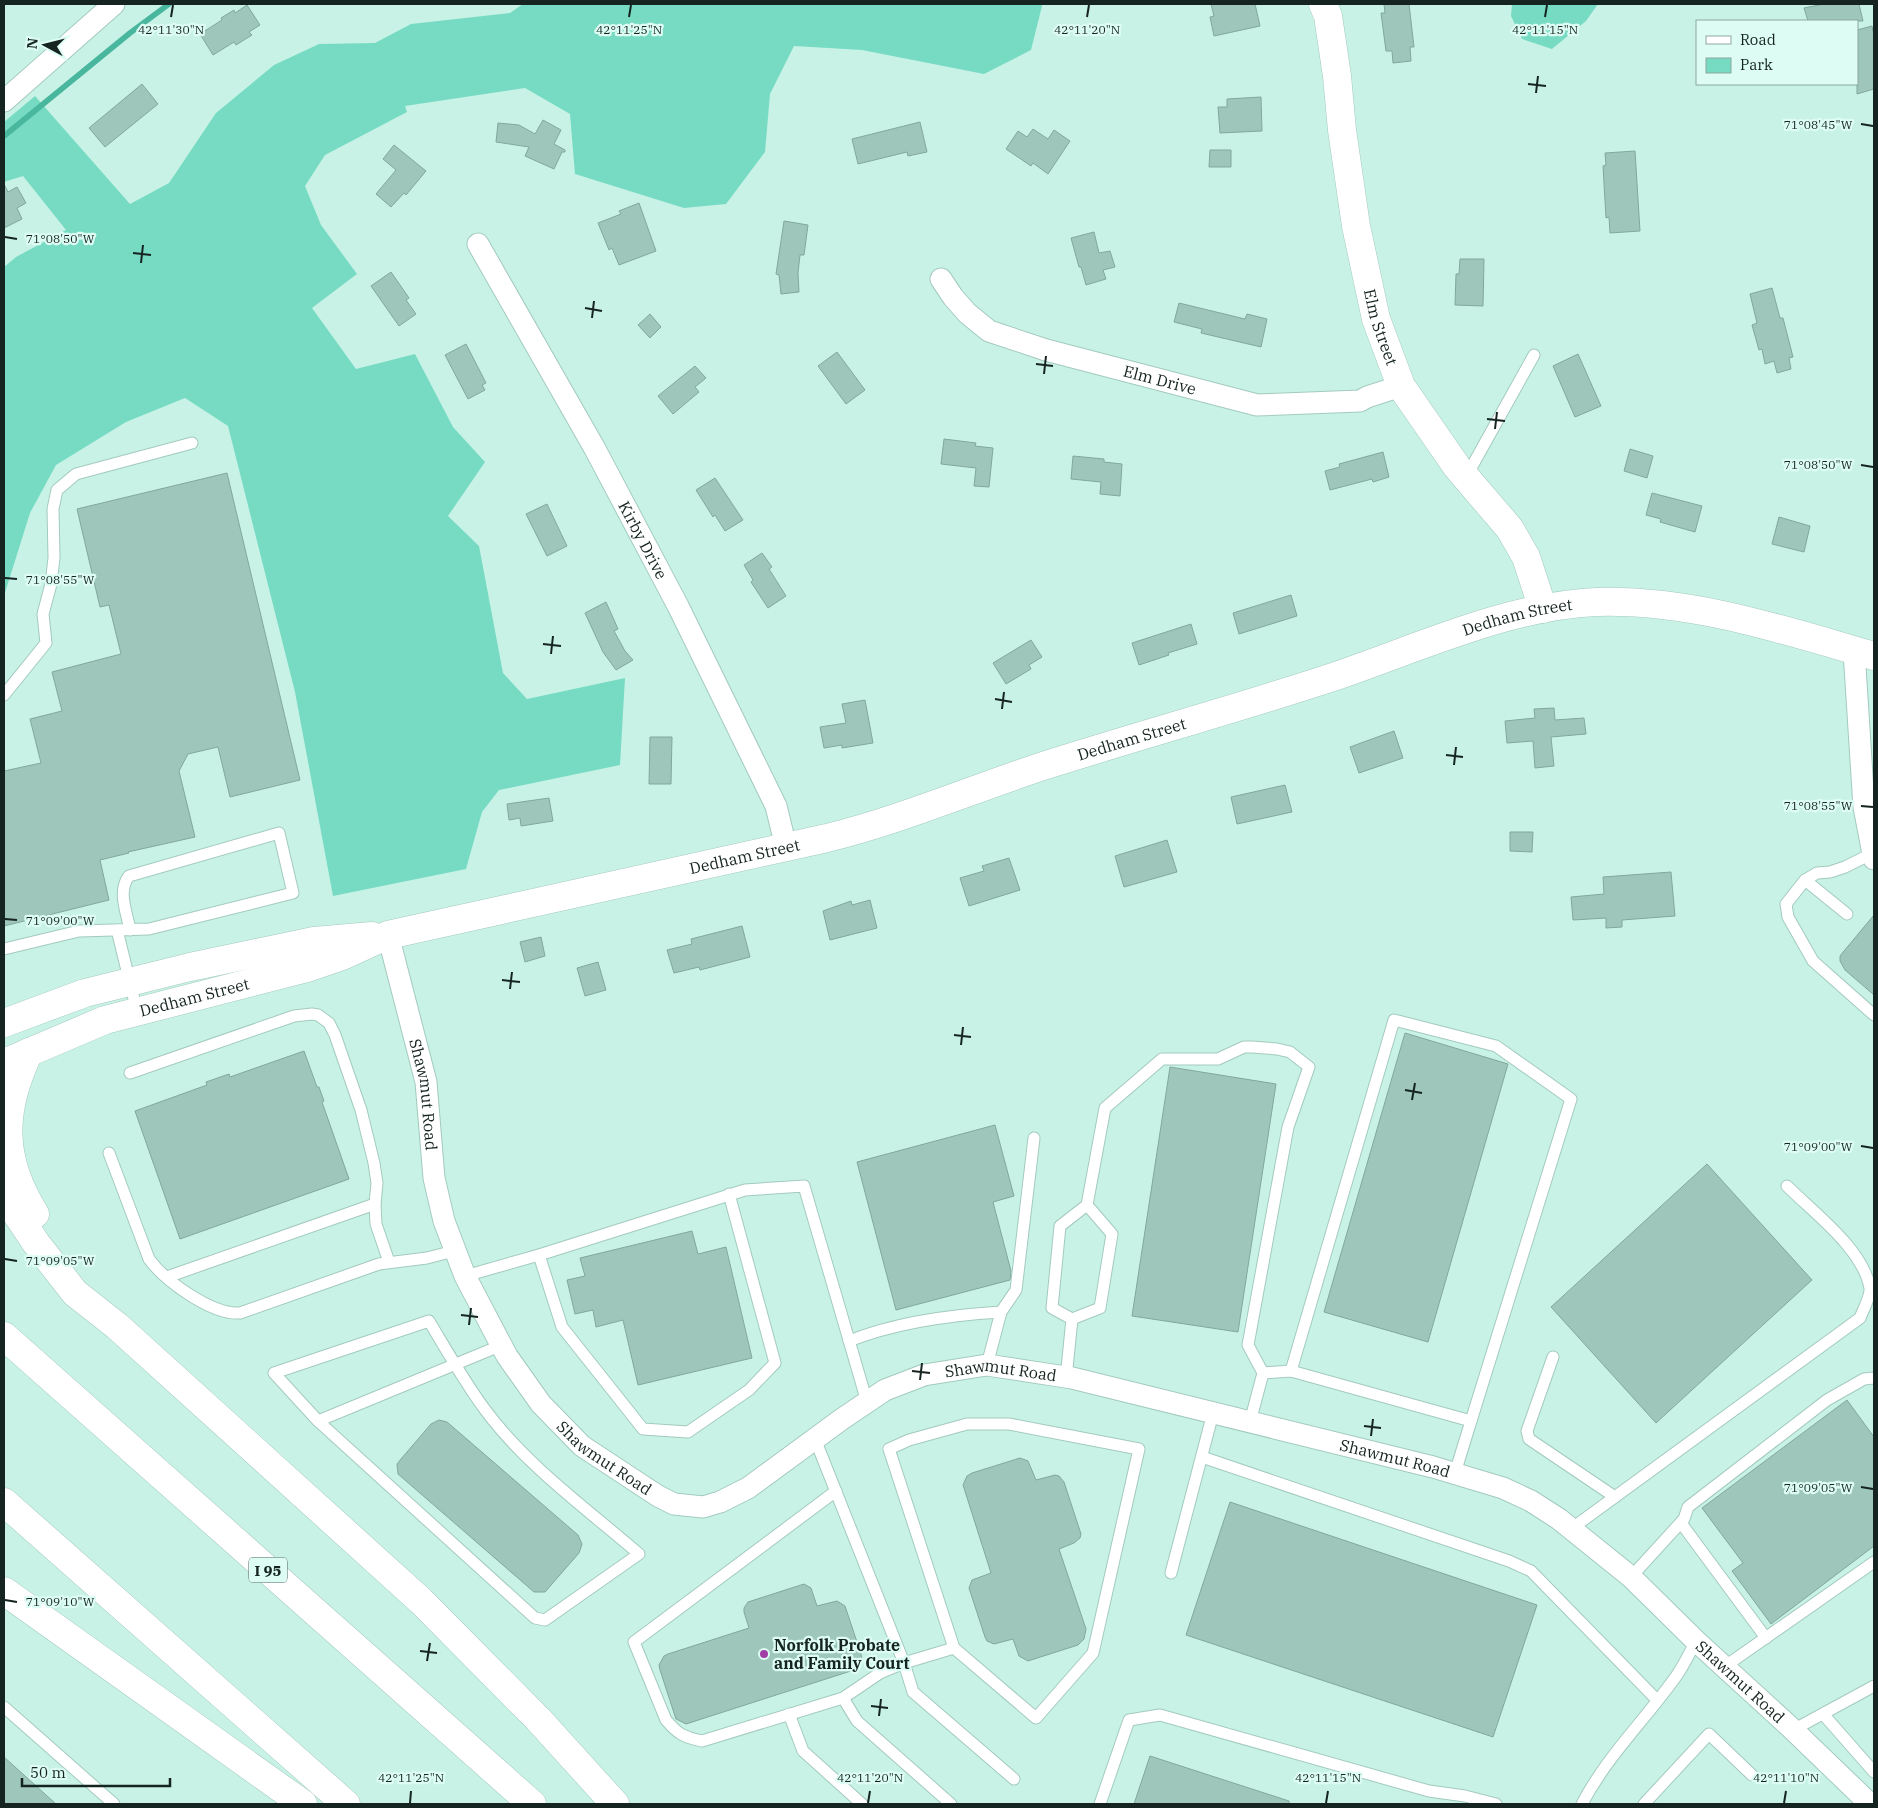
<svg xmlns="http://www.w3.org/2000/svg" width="1878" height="1808" viewBox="0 0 1878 1808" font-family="'IBM Plex Serif',serif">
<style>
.green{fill:#77dbc3}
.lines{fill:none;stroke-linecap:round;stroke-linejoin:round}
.stream{stroke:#49b69e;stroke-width:5.5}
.building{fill:#9fc6bb;stroke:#82a89e}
.lane-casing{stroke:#a3cabf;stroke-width:13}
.street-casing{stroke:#a3cabf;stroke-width:23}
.secondary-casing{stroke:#a3cabf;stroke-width:29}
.highway-casing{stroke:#a3cabf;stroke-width:29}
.lane{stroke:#fff;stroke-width:11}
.street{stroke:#fff;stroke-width:21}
.secondary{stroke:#fff;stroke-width:28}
.highway{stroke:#fff;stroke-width:28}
.ticks{fill:none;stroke:#152420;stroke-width:2}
.poi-dot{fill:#a13ea5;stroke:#ddfdf4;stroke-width:2}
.labels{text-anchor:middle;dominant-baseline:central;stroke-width:4.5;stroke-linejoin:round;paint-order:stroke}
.shield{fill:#ddfdf4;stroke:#516560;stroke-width:1}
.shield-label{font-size:15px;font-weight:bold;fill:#152420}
.street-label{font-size:16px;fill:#152420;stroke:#ddfdf4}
.poi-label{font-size:16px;font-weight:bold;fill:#152420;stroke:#ddfdf4;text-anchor:start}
.ticks-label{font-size:12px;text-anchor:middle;fill:#152420;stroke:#ddfdf4;stroke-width:4.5;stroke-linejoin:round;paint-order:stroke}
</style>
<rect width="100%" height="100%" fill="#c9f2e7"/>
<g class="green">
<path d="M523,4H1041L1042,6L1031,50L984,74L862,50L794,46L770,94L765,152L726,204L684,208L575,174L570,114L525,88L405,106L407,112L325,155L305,186L321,225L357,274L312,308L356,369L415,354L453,427L485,462L448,516L479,546L503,673L527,699L625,678L620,765L499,790L482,812L466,869L333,896L295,692L228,426L185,398L126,422L56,465L30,513L4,596V267L16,257L66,230L23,176L4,182V122L35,96L130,204L169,183L216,113L274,65L319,44L375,43L411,24L510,13Z"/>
<path d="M1512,4H1598L1586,21L1552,49L1522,39L1511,16Z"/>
</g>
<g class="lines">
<path class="stream" d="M4,136L130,33L169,4"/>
</g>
<g class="building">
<path d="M1211,4H1255L1260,26L1214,36L1210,17L1214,16Z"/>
<path d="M1384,4H1409L1414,47H1410L1411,61L1393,63L1392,51H1386L1381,13H1385Z"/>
<path d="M1824,4H1859L1863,21H1808L1804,8Z"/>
<path d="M247,5L260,25L249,32L252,35L236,45L234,42L213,55L200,34L222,20L221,18L234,10L235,13Z"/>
<path d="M1872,26L1874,36V89L1857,94V30Z"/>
<path d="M142,84L158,104L105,147L89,128Z"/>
<path d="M1261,97L1262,131L1220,133L1218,107H1227V99Z"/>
<path d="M543,120L561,130L554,144L565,150V152H562L554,169L525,156L529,147L496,142L498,123L519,125L535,134Z"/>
<path d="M920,122L927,152L908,156L907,152L858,164L852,139Z"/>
<path d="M1033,129L1048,139L1054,130L1070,141L1048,174L1033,163L1031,166L1006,149L1018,131L1027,137Z"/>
<path d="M394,145L426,171L406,195L404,193L391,207L376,194L396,170L383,159Z"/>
<path d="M1210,150H1231V167H1209Z"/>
<path d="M1635,151L1640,231L1610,233L1609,217L1606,218L1603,166L1606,165L1605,153Z"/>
<path d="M4,184L8,192L17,187L26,203L17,208L22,219L4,228Z"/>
<path d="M639,203L656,251L619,265L612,248L609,250L598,223L621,214L619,211Z"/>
<path d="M784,221L808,225L804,255H800L798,273L799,292L781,294L779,275L776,274Z"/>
<path d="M1094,232L1099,253L1110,251L1115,267L1103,270L1106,279L1086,285L1081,267H1079L1071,238Z"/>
<path d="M1460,259H1484L1483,306L1455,305L1456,274H1459Z"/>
<path d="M391,272L409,298L406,300L416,314L399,326L371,286Z"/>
<path d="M1772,288L1780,318H1783L1793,357L1789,358L1791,369L1777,373L1774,361L1765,364L1762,349L1759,350L1752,325L1757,323L1750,294Z"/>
<path d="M1179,303L1245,319L1247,314L1267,319L1261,347L1201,333L1202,329L1174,322Z"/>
<path d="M650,314L661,327L650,338L638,325Z"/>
<path d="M466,344L486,383L482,385L485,390L468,399L445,355Z"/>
<path d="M837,352L865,390L846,404L818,366Z"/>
<path d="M1578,354L1601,406L1575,417L1553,366Z"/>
<path d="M695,366L706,378L695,387L699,392L673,414L658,396Z"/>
<path d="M944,439L976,443L975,446L993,448L989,487L974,486L976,468L941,464Z"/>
<path d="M1630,449L1653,456L1647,478L1624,471Z"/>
<path d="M1383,452L1389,477L1373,482L1372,479L1330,490L1325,471L1340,467L1339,464Z"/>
<path d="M1073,456L1104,459V462L1122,464L1120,496L1100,494L1101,482L1071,479Z"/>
<path d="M227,473L300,780L230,797L218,747L188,754L179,771L195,837L128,852L129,853L100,860L109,900L4,926V771L41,763L30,719L62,711L52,672L121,654L109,605L100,607L77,509Z"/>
<path d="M715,478L743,520L725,531L715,515L713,517L696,490Z"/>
<path d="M1652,493L1702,506L1695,532L1660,522L1661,519L1646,515Z"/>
<path d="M547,504L567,546L547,556L526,514Z"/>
<path d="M1779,517L1810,526L1804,552L1772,544Z"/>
<path d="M762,553L772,567L769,569L786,596L768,608L751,582L753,580L744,565Z"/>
<path d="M1291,595L1297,616L1239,634L1233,613Z"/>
<path d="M606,602L618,629L614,631L625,651L633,660L616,670L603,652L585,613Z"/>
<path d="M1191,624L1197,644L1168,653L1169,655L1139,665L1132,643Z"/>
<path d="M1031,640L1042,657L1029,665L1031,669L1006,684L993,663Z"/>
<path d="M865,700L873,743L842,748V745L824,748L820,727L846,723L842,704Z"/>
<path d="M1554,708L1555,720L1584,718L1586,734L1551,737L1554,766L1535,768L1533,741L1507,743L1505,721L1535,718L1534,709Z"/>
<path d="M1394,731L1403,758L1359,773L1350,747Z"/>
<path d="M650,737H672L671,784H649Z"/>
<path d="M1285,785L1292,812L1237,824L1231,797Z"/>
<path d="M549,798L553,821L521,826L520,818L509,820L507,804Z"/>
<path d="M1510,832H1533L1532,852L1510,851Z"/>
<path d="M1167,840L1177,872L1124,887L1115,856Z"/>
<path d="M1009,858L1020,890L969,906L960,878L984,871L982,866Z"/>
<path d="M1671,872L1675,916L1622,920V927L1606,928V918L1573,920L1571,897L1604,894L1603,877Z"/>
<path d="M870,900L877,928L830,940L823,911L851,901L852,905Z"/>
<path d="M1874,915V995L1845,970L1840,961V956L1844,951Z"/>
<path d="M742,926L750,957L700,970L699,967L674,973L667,950L692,944L691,939Z"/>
<path d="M541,937L545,956L525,962L520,942Z"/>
<path d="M598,962L606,990L585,996L577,968Z"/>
<path d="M1405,1033L1508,1064L1428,1342L1324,1312Z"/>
<path d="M304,1051L317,1087H319L324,1101L322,1102L349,1179L180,1239L135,1111L207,1085L206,1082L229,1074L230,1077Z"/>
<path d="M1170,1067L1276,1084L1238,1332L1132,1316Z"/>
<path d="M995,1125L1014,1196L993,1202L1011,1271L1010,1280L896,1310L857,1162Z"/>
<path d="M1707,1164L1812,1280L1656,1423L1551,1307Z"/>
<path d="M692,1231L698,1254L726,1247L752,1358L638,1385L623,1320L596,1327L593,1310L575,1314L567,1280L585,1276L580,1258Z"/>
<path d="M1847,1400L1874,1437V1546L1771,1624L1732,1571L1743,1563L1702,1508Z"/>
<path d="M439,1420L447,1422L578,1535L582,1544L579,1553L545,1592H534L398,1474L397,1464L401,1459L431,1424Z"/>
<path d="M1020,1458L1028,1461L1036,1480L1055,1475L1059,1476L1064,1482L1081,1534L1080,1538L1074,1543L1059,1549L1086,1629L1084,1639L1078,1645L1028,1661L1019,1656L1013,1639L994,1644L987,1641L985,1637L969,1588L972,1580L991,1573L963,1485L967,1476L972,1473Z"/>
<path d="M1230,1502L1537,1605L1493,1737L1186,1635Z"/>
<path d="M804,1584L811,1588L817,1606L837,1601L845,1606L861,1654L862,1660L857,1669L686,1724L676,1719L660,1670L659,1665L664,1656L668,1654L749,1628L744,1612V1608L748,1602Z"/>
<path d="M1150,1756L1289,1801V1804H1134Z"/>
<path d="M4,1757L56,1804H4Z"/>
</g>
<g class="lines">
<g class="lane-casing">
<g id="lane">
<path d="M1466,477L1534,355"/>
<path d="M4,695L46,643L43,614L51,584L54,558L53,509L57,490L76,474L192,443"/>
<path d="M1873,853L1845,867L1830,872L1817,873L1805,880L1786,904L1788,917L1813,961L1874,1015"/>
<path d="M1805,880L1847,914"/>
<path d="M117,930L137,1011"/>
<path d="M4,949L79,931L149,929L293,893L279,833L129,876C117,891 127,913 130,930"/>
<path d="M130,1073L294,1016L312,1014L318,1015L329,1023L335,1035L361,1110L374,1163L377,1183L375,1204L376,1224L389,1262"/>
<path d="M109,1153L149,1259C165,1281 212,1315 240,1313L379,1264L427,1258L454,1251"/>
<path d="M539,1255L562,1327L643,1429L688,1432L749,1390L775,1363L729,1194"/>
<path d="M465,1276L539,1255L745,1190L804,1186L867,1402"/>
<path d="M167,1277L375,1204"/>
<path d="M1072,1319L1100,1308L1112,1234L1087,1205"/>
<path d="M849,1341C897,1322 949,1315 1001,1312"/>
<path d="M1553,1357L1527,1431L1529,1439L1615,1497"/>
<path d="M987,1365L1001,1312L1016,1290L1034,1138"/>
<path d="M1291,1371L1394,1020L1496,1046L1571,1099L1471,1421"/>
<path d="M1263,1373L1291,1371L1471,1421L1455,1473"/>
<path d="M1066,1378L1072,1319L1052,1308L1060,1226L1087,1205L1105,1108L1162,1059H1218L1244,1047H1252L1277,1049L1290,1052L1309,1067L1288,1127L1248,1345L1263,1373L1250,1422"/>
<path d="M318,1421L535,1618L545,1620L639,1554C587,1509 528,1467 486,1411C465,1383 447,1351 429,1321L274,1373L318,1421L502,1345"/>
<path d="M967,1424H1009L1139,1449L1093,1653L1036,1718L954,1648L889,1449L909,1440Z"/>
<path d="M815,1439L904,1663L913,1692L1014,1779"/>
<path d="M1202,1457L1509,1561L1531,1571L1657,1700"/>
<path d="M836,1491L634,1642L666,1720C678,1734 683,1737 702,1741L843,1698L880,1673L904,1663L954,1648"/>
<path d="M1681,1523L1766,1638"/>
<path d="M1571,1529L1860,1318C1863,1310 1871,1296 1870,1288C1863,1249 1814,1213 1787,1186"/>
<path d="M1171,1573L1213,1413"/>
<path d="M1631,1577L1684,1519L1688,1507L1827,1400L1864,1379L1874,1378"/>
<path d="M1724,1667L1874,1562"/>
<path d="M843,1698L857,1721L951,1804"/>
<path d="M4,1707L114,1804"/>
<path d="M789,1714L803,1751L862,1804"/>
<path d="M1823,1714L1874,1772"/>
<path d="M1793,1730L1874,1686"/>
<path d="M1100,1804L1129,1720L1160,1715L1429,1791L1465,1796L1496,1804"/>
<path d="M1582,1804C1607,1756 1646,1719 1677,1675C1684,1665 1690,1652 1696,1641"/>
<path d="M1644,1804L1709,1734L1752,1775"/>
</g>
</g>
<g class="street-casing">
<g id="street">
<path d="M4,101L114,4"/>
<path id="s1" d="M478,244L595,449L678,606L776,806L786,847"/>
<path id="s2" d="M941,279L953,297L967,313L989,331L1046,350L1257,405L1360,401L1367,397L1401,386"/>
<path d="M1854,651L1864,807L1874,859"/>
<path id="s3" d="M388,935L426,1082L434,1178L444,1221L465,1276L507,1356L541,1404L582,1446L658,1496L674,1504L703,1507L720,1502L748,1488L842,1419L885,1390L924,1375L987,1365L1072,1378L1433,1467L1503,1488L1531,1501L1559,1519L1631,1577L1696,1641L1789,1726L1870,1804"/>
</g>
</g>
<g class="secondary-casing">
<g id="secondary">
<path id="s4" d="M1323,4L1328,16L1337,76L1342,130L1356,226L1376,319L1401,386L1457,467L1510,529L1526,557L1543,609"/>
<path d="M4,1023L85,993L190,967L314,941L372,936"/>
<path id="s5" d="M4,1063L105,1020L307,968L342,956L388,935L827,838C900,820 968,791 1040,767C1137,736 1236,709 1333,677C1416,649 1507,606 1596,602C1691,599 1784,630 1874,656"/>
</g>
</g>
<g class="highway-casing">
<g id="highway">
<path d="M29,1052C1,1111 0,1158 35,1214"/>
<path d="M4,1195L36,1243L75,1293L117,1326L421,1601L538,1719L615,1804"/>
<path d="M4,1336L532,1804"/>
<path d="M4,1502L346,1804"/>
<path d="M4,1591L303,1804"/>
</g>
</g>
<use href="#lane" class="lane"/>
<use href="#street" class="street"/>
<use href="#secondary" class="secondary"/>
<use href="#highway" class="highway"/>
</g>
<path class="ticks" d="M171,17L173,5M629,17L631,5M1087,17L1089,5M1545,17L1547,5M1528,84L1546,86M1536,93L1538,76M1861,124L1873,126M5,237L17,239M133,253L151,255M141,263L143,245M585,308L602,311M592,318L594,301M1036,364L1053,366M1044,374L1046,356M1487,419L1505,421M1495,429L1497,412M1861,465L1873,467M5,578L17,579M543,644L561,646M551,654L553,636M995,699L1012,702M1002,709L1004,692M1446,755L1463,757M1454,765L1456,747M1861,806L1873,807M5,919L17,920M502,980L520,982M510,989L512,972M954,1035L971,1037M961,1045L963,1027M1405,1090L1422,1093M1412,1100L1415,1083M1861,1146L1873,1148M5,1259L17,1261M461,1315L478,1317M469,1325L471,1308M912,1371L930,1373M920,1380L922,1363M1364,1426L1381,1428M1371,1436L1373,1419M1861,1487L1873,1489M5,1600L17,1602M420,1651L437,1653M427,1661L430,1643M871,1706L888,1708M879,1716L881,1699M410,1803L411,1791M868,1803L870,1791M1326,1803L1328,1791M1784,1803L1786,1791"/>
<circle class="poi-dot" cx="764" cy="1654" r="5"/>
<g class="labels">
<rect class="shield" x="249" y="1557.5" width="38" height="25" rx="4"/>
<g class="shield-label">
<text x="268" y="1570">I 95</text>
</g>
<g class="street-label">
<text stroke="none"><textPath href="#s4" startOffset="329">Elm Street</textPath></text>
<text stroke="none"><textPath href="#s2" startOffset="249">Elm Drive</textPath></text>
<text stroke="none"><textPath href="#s1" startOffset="339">Kirby Drive</textPath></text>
<text stroke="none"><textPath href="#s5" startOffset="1581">Dedham Street</textPath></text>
<text stroke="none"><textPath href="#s5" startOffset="1176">Dedham Street</textPath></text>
<text stroke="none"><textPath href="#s5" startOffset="771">Dedham Street</textPath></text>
<text stroke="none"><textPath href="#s5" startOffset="202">Dedham Street</textPath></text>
<text stroke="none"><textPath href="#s3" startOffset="164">Shawmut Road</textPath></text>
<text stroke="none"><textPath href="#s3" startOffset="1034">Shawmut Road</textPath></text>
<text stroke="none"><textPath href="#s3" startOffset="584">Shawmut Road</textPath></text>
<text stroke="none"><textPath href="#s3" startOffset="1439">Shawmut Road</textPath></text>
<text stroke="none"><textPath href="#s3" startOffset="1859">Shawmut Road</textPath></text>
</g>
<g class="poi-label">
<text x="774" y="1645">Norfolk Probate<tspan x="774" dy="18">and Family Court</tspan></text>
</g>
</g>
<g class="ticks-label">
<text x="171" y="34">42°11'30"N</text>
<text x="629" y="34">42°11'25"N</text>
<text x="1087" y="34">42°11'20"N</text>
<text x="1545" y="34">42°11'15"N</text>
<text x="1818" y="129">71°08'45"W</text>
<text x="60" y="243">71°08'50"W</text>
<text x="1818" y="469">71°08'50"W</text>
<text x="60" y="584">71°08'55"W</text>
<text x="1818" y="810">71°08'55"W</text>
<text x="60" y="925">71°09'00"W</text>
<text x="1818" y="1151">71°09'00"W</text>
<text x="60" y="1265">71°09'05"W</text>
<text x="1818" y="1492">71°09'05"W</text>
<text x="60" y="1606">71°09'10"W</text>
<text x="411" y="1782">42°11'25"N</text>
<text x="870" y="1782">42°11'20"N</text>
<text x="1328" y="1782">42°11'15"N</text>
<text x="1786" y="1782">42°11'10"N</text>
</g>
<rect width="1878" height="1808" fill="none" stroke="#152420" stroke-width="10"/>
<rect x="1696" y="20" width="162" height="65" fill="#ddfdf4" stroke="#8da69f"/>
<rect x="1706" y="36" width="25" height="8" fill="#ffffff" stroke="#8da69f"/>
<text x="1740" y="45" font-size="15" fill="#152420">Road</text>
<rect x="1706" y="58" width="25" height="15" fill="#77dbc3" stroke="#8da69f"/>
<text x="1740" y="70" font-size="15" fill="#152420">Park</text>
<g transform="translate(45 45) rotate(277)" stroke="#ddfdf4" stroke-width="4" paint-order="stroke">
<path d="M0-4L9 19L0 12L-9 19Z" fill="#152420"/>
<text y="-8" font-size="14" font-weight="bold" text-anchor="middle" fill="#152420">N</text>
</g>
<path d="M22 1778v8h148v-8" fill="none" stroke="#152420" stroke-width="2.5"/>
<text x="30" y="1778" font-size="15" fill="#152420" stroke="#ddfdf4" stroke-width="4" paint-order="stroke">50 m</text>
</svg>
